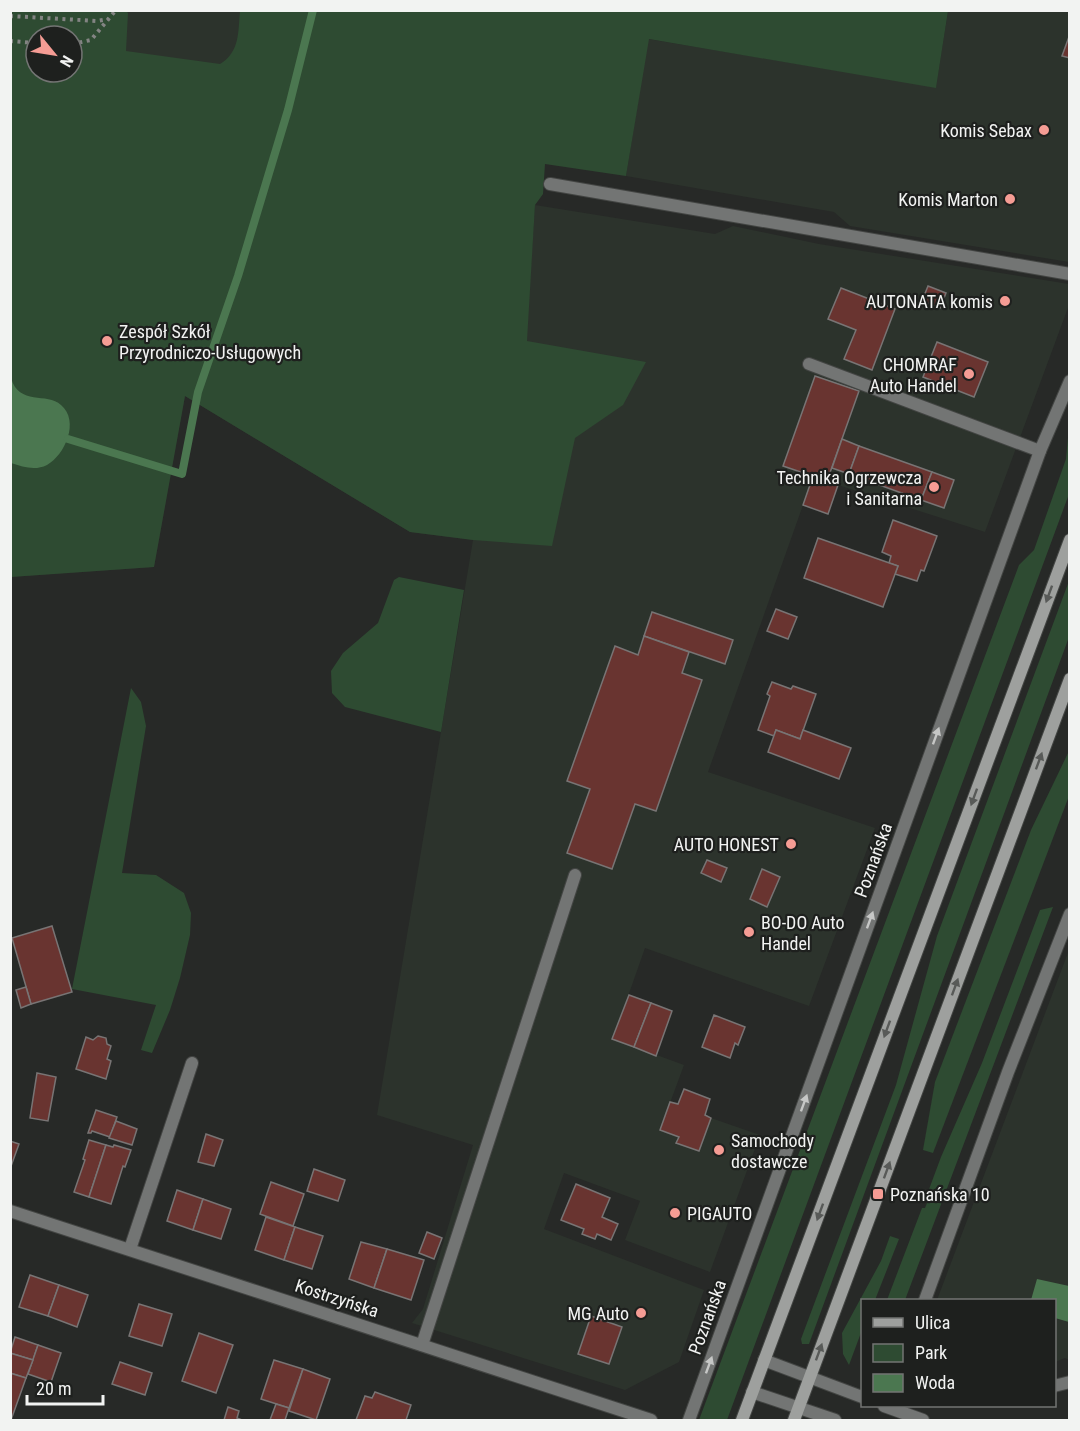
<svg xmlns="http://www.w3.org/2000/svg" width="1080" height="1431" viewBox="0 0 1080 1431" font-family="'Roboto Condensed',sans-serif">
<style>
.built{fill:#2c332c;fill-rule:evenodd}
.green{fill:#2e4b32;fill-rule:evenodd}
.water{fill:#4b7750}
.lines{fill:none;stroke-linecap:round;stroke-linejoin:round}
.stream{stroke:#4b7750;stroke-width:8}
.building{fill:#693430;stroke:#787474;stroke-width:1.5}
.service-casing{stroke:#434543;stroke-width:14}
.minor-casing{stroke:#434543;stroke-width:14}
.secondary-casing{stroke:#434543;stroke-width:14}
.path{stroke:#838483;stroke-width:4;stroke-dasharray:3 4.5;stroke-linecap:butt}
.service{stroke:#737574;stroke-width:12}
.minor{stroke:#737574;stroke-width:12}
.secondary{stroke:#9ea09e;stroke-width:12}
.oneway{fill:#585a58}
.oneway2{fill:#c6c7c6}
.poi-dot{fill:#f59c94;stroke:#1e201e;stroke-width:2}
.labels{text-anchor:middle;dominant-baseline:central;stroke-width:4.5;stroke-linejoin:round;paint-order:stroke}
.poi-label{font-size:18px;fill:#f2f3f2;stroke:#1e201e;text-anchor:end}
.street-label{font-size:18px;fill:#f2f3f2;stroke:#1e201e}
</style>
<rect width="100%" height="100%" fill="#272927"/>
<g class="built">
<path d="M11,11H300L526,341L535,205L715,234L733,226L819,244L1069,284V305L985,532L813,477L708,772L875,828L809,1006L645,948L613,1039L684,1065L660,1130L679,1137L676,1143L699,1151L711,1118L760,1135L710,1272L625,1240L640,1201L564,1173L544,1229L704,1290L679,1362L625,1390L412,1323L423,1309L473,1145L377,1115L473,540L410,532L185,396L154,567L11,577ZM36,36H72V72H36Z"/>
<path d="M948,11H1069V262L850,226L834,212L626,176L648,39L936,87Z"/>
<path d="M1069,950V1360L1065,1358L1055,1362L1054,1300H937Z"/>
</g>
<g class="green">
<path d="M11,11H126L128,13L126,51L220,64C240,52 238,32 240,11H948L936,88L649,39L626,176L545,164L543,194L535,205L527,341L646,362L623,405L575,438L552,546L473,540L410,532L185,396L154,567L11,577ZM36,36H72V72H36Z"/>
<path d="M1069,427V494L727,1420H699L1019,565L1034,550L1066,459Z"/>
<path d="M399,577L464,590L441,732L345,707L332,693L331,671L343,653L378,623L394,580Z"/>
<path d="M1069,581V637L809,1344H802L801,1339L896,1085L937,936Z"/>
<path d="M131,688L141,702L146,726L122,873L156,875L184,893L191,913L190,935L180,978L170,1010L152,1053L141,1050L156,1005L72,989Z"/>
<path d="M1069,751V796L933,1153L923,1150L935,1082L1031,830Z"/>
<path d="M1053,907L905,1300H887L922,1208H925L931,1193L928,1192L941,1157L982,1063L1040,910Z"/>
<path d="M890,1236L899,1239L875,1300H862V1330L849,1365L843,1354L842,1333L881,1261Z"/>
</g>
<g class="water">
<path d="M11,378C19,406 47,392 61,405C80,421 65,455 47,465C35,471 23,467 11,463Z"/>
<path d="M1037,1279L1069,1286V1322L1055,1318L1054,1300H1031Z"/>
</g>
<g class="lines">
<path class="stream" d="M68,439L182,474L198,392L238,276L288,110L313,10"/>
</g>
<g class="building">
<path d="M1070,34V58L1062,56Z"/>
<path d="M928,286L946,293L940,308L922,301Z"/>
<path d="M841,288L895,309L872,370L844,359L856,330L828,319Z"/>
<path d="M937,342L988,362L974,397L923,377Z"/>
<path d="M815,376L859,391L827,481L783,466Z"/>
<path d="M842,439L859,446L849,474L832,468Z"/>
<path d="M859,446L932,472L921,500L849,474Z"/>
<path d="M932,472L954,480L944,508L921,500Z"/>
<path d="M813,476L838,485L828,514L803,505Z"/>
<path d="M893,520L937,536L924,571L921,570L917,581L895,574L898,566L889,563L891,556L882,552Z"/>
<path d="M818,538L898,566L883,607L804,578Z"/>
<path d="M776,609L797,617L788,639L767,631Z"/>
<path d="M652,612L733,640L725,664L644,636Z"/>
<path d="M644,636L689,652L682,673L702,680L656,811L635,804L612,869L567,853L590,789L567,781L615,646L638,655Z"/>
<path d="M772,682L791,689L793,686L816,694L800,739L776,730L774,736L758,730L770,696L767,694Z"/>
<path d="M776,730L800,739L803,730L851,748L839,779L768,752Z"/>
<path d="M707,860L727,868L721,882L701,873Z"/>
<path d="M762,869L780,877L767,907L750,899Z"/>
<path d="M52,926L72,992L31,1004L12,938Z"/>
<path d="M26,987L31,1004L21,1008L16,990Z"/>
<path d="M629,995L651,1003L634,1047L612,1039Z"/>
<path d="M651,1003L672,1011L656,1056L634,1047Z"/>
<path d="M714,1015L745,1027L738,1045L735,1043L730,1058L702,1047Z"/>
<path d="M98,1036L106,1038L107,1044L111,1046L107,1059L111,1061L106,1079L76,1069L86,1037L93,1040Z"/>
<path d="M37,1073L56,1077L48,1121L30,1118Z"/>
<path d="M684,1089L710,1099L705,1115L711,1118L699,1151L676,1143L679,1137L660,1130L670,1102L678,1104Z"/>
<path d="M96,1110L117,1117L110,1137L92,1131L91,1133H88Z"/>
<path d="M116,1121L137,1129L132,1145L109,1138Z"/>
<path d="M206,1134L223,1140L214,1166L198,1162Z"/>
<path d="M89,1140L106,1145L89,1197L74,1192L85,1160L83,1159Z"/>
<path d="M10,1141L19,1144L10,1169Z"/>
<path d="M106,1145L113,1147L114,1145L131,1150L125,1167L123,1166L111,1204L89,1197Z"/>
<path d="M314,1169L345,1180L338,1201L307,1191Z"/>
<path d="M271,1182L304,1194L293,1226L260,1214Z"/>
<path d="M576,1184L610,1198L602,1217L618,1224L611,1240L597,1234L595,1239L582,1234L584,1229L561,1220Z"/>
<path d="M177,1190L203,1199L193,1230L167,1221Z"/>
<path d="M203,1199L231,1209L221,1239L193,1230Z"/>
<path d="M266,1217L295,1227L284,1260L255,1250Z"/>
<path d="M295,1227L323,1236L312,1269L284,1260Z"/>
<path d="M427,1232L442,1238L434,1259L419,1253Z"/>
<path d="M361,1242L387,1249L374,1288L349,1279Z"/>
<path d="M387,1249L424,1260L411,1300L374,1288Z"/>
<path d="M30,1275L59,1285L48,1316L19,1307Z"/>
<path d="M59,1285L88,1295L77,1327L48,1316Z"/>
<path d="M139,1304L172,1314L162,1346L129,1336Z"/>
<path d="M591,1316L622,1327L609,1364L578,1354Z"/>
<path d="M199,1333L233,1345L216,1393L182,1381Z"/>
<path d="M15,1337L38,1345L33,1360L10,1353Z"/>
<path d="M38,1345L61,1353L51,1382L28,1374Z"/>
<path d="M10,1353L33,1360L26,1378L10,1373Z"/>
<path d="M274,1360L303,1369L289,1408L261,1399Z"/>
<path d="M120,1362L152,1373L145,1395L112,1384Z"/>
<path d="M303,1369L330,1379L316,1420L289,1411Z"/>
<path d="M10,1373L26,1378L11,1420H10Z"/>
<path d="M375,1392L411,1405L406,1420H356L365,1396L372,1398Z"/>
<path d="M276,1404L289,1408L285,1420H270Z"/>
<path d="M228,1407L239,1411L237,1418L242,1420H224Z"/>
</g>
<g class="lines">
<g class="service-casing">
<g id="service">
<path d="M550,184L1070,274"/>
<path d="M809,364L1040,451"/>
<path d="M130,1249L192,1063"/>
<path d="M422,1345L575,875"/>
</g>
</g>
<g class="minor-casing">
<g id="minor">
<path d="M10,1211L651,1420"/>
<path d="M925,1300L1008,1072L1070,914"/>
<path d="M764,1360L862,1397"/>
<path d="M1054,1386L1070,1382"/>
<path d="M752,1392L835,1420"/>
<path d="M884,1406L923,1420"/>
<path d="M689,1420L1040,451L1070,381"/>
</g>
</g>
<g class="secondary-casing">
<g id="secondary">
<path d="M742,1420L1070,540"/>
<path d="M794,1420L1070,679"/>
</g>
</g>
<g class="path">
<path d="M10,16L97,21L108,19"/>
<path d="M10,41L36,43"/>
<path d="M72,44L91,40L116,10"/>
</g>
<use href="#service" class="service"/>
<use href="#minor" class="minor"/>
<use href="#secondary" class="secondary"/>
</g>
<defs><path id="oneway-solid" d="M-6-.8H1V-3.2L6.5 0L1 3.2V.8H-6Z" transform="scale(1.5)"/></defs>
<g class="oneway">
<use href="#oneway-solid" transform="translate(1049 594) rotate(110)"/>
<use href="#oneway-solid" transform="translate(1039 761) rotate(-70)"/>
<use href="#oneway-solid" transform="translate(974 797) rotate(110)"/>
<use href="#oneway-solid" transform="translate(955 987) rotate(-70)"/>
<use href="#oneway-solid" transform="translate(887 1029) rotate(110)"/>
<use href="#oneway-solid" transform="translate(887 1170) rotate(-70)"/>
<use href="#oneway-solid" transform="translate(820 1212) rotate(110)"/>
<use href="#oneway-solid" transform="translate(819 1352) rotate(-70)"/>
</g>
<g class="oneway2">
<use href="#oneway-solid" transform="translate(936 736) rotate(-70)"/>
<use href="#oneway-solid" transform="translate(870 920) rotate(-70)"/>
<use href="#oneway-solid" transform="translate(804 1103) rotate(-70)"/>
<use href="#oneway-solid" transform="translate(709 1365) rotate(-70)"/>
</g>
<g class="poi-dot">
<circle cx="1044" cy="130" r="6"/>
<circle cx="1010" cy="199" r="6"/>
<circle cx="1005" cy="301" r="6"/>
<circle cx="107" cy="341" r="6"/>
<circle cx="969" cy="374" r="6"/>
<circle cx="934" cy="487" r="6"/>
<circle cx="791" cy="844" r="6"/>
<circle cx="749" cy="932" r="6"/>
<circle cx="719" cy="1150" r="6"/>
<rect x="872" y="1188" width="12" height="12" rx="3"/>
<circle cx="675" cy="1213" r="6"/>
<circle cx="641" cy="1313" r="6"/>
</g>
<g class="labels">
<g class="poi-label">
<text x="1032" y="130">Komis Sebax</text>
<text x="998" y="199">Komis Marton</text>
<text x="993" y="301">AUTONATA komis</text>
<text x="119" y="331" text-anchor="start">Zespół Szkół<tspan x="119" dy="21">Przyrodniczo-Usługowych</tspan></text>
<text x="957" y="364">CHOMRAF<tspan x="957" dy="21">Auto Handel</tspan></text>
<text x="922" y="477">Technika Ogrzewcza<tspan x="922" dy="21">i Sanitarna</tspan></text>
<text x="779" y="844">AUTO HONEST</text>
<text x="761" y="922" text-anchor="start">BO-DO Auto<tspan x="761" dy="21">Handel</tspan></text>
<text x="731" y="1140" text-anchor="start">Samochody<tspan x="731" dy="21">dostawcze</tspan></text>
<text x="890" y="1194" text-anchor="start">Poznańska 10</text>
<text x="687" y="1213" text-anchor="start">PIGAUTO</text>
<text x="629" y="1313">MG Auto</text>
</g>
<g class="street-label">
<text transform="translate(873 860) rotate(-70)">Poznańska</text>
<text transform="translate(337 1298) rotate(18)">Kostrzyńska</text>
<text transform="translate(707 1317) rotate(-70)">Poznańska</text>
</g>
</g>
<rect width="1080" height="1431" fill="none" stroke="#f2f3f2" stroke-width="24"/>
<rect x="861" y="1299" width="195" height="108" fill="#1e201e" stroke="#737473" stroke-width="1.5"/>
<rect x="873" y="1318" width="30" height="9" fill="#9ea09e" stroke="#737473" stroke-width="1.5"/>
<text x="915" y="1329" font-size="18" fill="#f2f3f2">Ulica</text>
<rect x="873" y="1344" width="30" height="18" fill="#2e4b32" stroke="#737473" stroke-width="1.5"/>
<text x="915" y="1359" font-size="18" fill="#f2f3f2">Park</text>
<rect x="873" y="1374" width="30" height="18" fill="#4b7750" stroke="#737473" stroke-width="1.5"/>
<text x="915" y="1389" font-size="18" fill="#f2f3f2">Woda</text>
<g transform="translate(54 54) rotate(120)"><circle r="28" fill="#1e201e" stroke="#737473" stroke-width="1.5"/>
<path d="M0-4.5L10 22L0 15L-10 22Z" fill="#f59c94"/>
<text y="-9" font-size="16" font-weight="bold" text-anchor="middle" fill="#f2f3f2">N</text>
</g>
<path d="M27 1395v9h76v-9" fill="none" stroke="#f2f3f2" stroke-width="3"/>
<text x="36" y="1395" font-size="18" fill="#f2f3f2" stroke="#1e201e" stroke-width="4.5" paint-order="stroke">20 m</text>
</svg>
